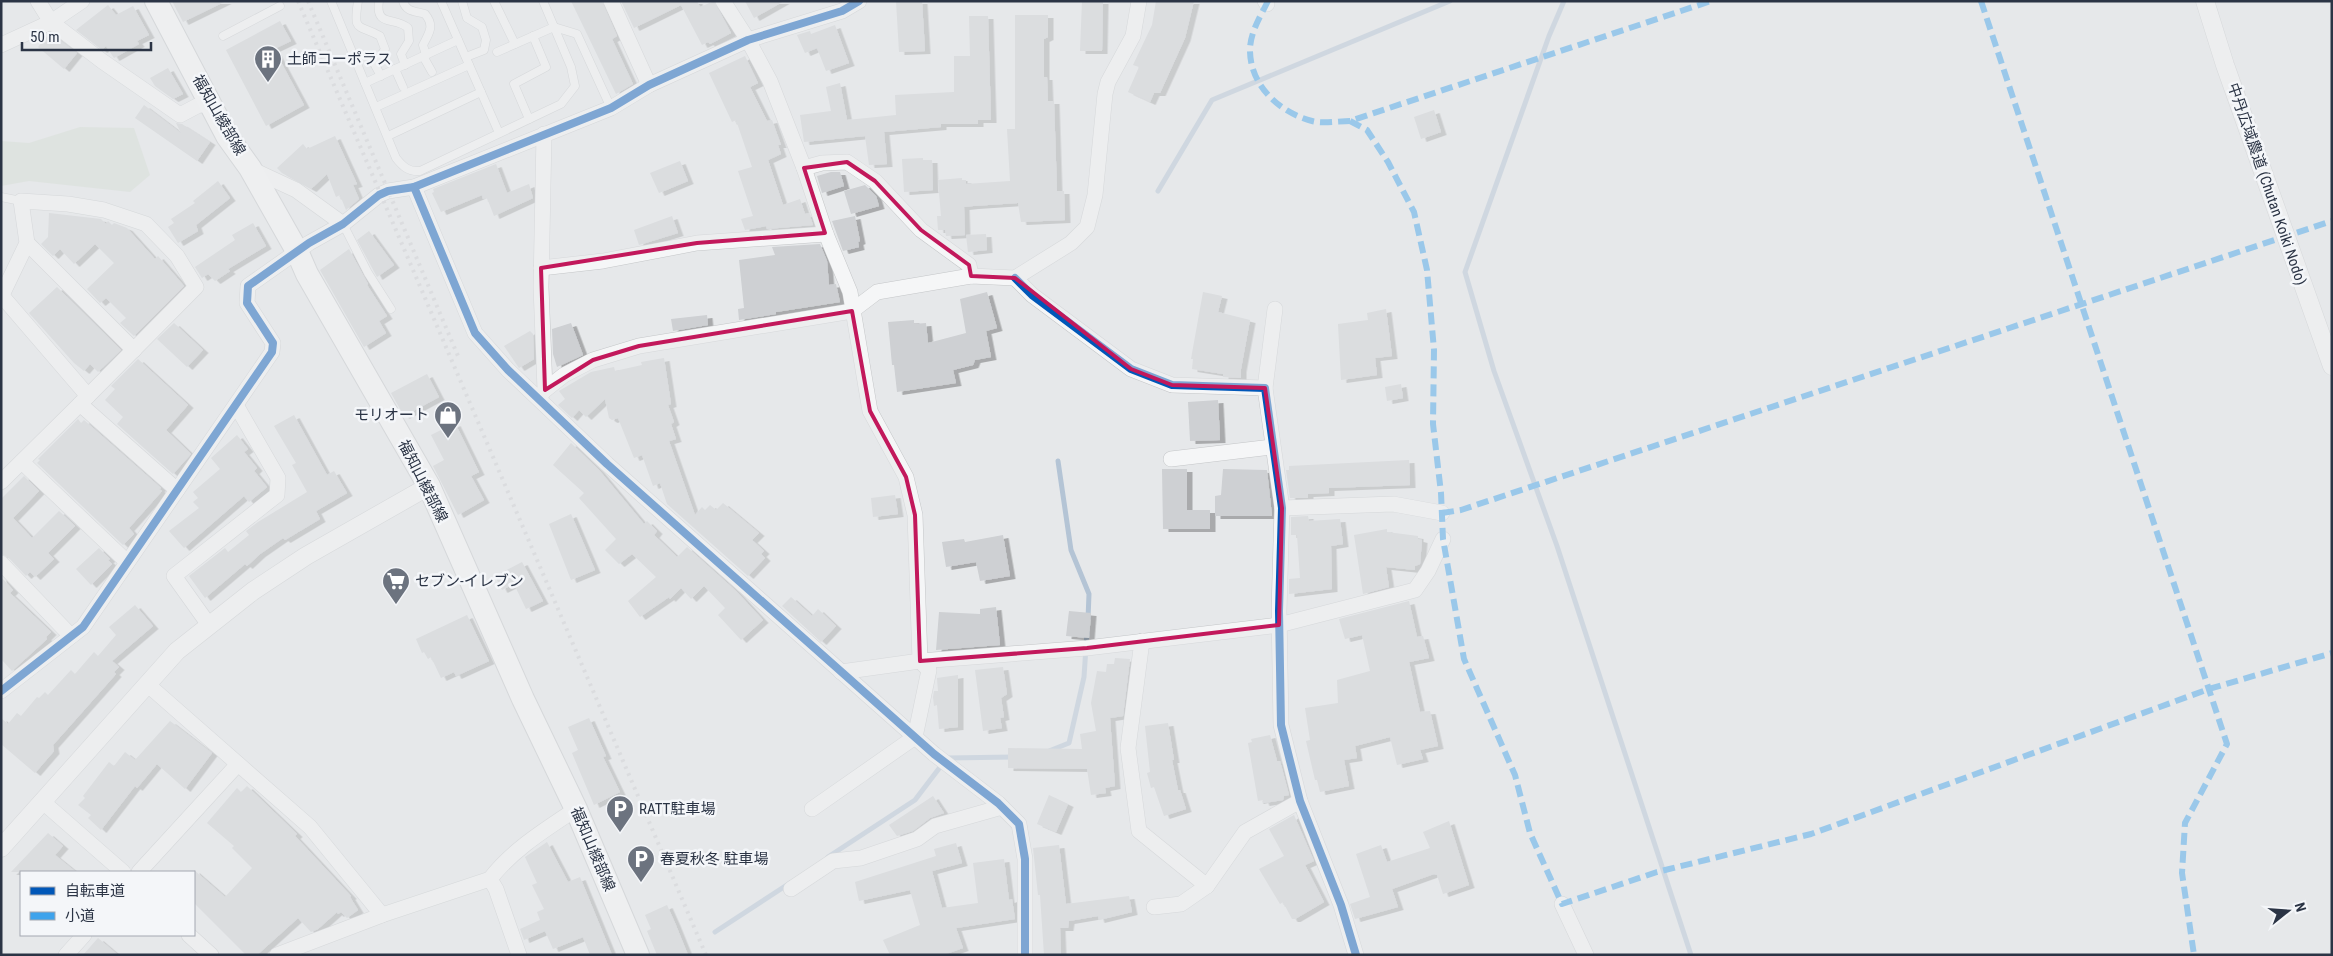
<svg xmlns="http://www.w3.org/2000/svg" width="2333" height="956" viewBox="0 0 2333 956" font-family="'Roboto Condensed','Noto Sans JP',sans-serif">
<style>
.green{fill:#d6ded6}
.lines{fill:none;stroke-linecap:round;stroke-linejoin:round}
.stream{stroke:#b4c4d5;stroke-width:5}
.building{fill:#ced0d3;filter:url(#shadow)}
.service-casing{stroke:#c4c6c8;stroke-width:9}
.minor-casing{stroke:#c4c6c8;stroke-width:16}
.tertiary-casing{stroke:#c4c6c8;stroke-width:19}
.primary-casing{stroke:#c2c5c8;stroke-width:24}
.service{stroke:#f5f6f7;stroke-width:8}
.minor{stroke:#f5f6f7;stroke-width:15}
.tertiary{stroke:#f5f6f7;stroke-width:18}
.primary{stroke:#f8f8f8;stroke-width:22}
.rail{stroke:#cecfd2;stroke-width:4;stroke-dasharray:2.5 5;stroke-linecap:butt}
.quiet{stroke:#3ea3ec;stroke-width:6;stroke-dasharray:12 6;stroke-linecap:butt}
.cycleway-casing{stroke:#f4f6f9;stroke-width:11}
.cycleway{stroke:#0057b8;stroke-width:8}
.marked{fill:none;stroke:#c2185b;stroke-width:4;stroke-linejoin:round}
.labels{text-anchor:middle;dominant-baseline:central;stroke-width:5;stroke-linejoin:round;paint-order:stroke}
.poi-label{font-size:15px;fill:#2b3445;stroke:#f4f6f9;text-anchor:start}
.street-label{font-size:15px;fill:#2b3445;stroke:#f4f6f9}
</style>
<defs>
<filter id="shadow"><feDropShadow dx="5.5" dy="3" stdDeviation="0" flood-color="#0004"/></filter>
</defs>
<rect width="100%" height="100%" fill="#e6e8ea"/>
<path class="green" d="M80,127L134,128L150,175L130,192L29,181L1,186V141L29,143Z"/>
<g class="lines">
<g class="stream">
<path d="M1564,1L1549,36L1465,272L1494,371L1557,546L1691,955"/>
<path d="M1158,191L1212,100L1450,1"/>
<path d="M1058,461L1071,550L1089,594L1088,619"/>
<path d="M1049,751L1069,743L1084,677L1087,632"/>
<path d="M828,857L915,800L947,758L1014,757"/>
<path d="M715,932L790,883"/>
</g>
</g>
<g class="building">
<path d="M172,1H226L183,22Z"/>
<path d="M571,1H602L617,36L612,39L633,84L616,94Z"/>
<path d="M621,1H697L700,7L714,1L731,33L710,44L708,42L702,45L681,5L634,28Z"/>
<path d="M745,1H784L754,18Z"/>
<path d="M896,1H922L925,51L899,52Z"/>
<path d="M1082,1H1103L1102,51H1080Z"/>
<path d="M1156,1H1194L1185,38L1160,93H1154L1150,102L1128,92L1139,67L1133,65L1152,25Z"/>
<path d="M108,5L116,15L133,6L149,35L137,41L139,44L114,58L106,46L102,50L76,30Z"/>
<path d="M1015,15H1048V37L1044,39V77H1047L1048,101H1054L1057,191H1064L1065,220L1021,222L1018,203L973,206L964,207L965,235L946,236L945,230H938L937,216H941L938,180L962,178V180H966V184L1010,181L1007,129H1015Z"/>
<path d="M969,16H988L991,120H978V124H941V127L884,132L887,164L869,165L865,136L804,142L800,115L831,111L826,87L840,83L847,120L896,115L895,95L954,92V56H970Z"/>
<path d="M280,21L291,41L274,49L304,105L266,126L226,50Z"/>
<path d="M835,25L849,63L826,71L817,48L805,53L797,35L810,31L811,34Z"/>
<path d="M50,33L77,53L64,69L38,47Z"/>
<path d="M745,56L758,83L750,87L767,121L772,120L781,145H778L781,154L768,160L783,205L800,199L805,214L809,213L813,225L767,229L766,226L745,230L741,219L753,216L738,171L752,167L736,120L732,122L709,73Z"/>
<path d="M168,68L183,94L173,99L155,86L150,78Z"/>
<path d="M144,105L181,133L176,123L182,124L210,142L197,161L135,118Z"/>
<path d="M1434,110L1441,132L1421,139L1414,117Z"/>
<path d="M335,136L357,184L353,185L359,199L346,210L340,195L336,197L327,174L311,189L282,173L277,168L303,144L307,149Z"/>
<path d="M923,158V160H932L933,190L904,192L902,159Z"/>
<path d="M680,161L688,181L659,193L650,173Z"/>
<path d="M496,164L507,193L529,184L533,198L494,216L487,198L483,199L482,195L441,212L432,193L434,192L433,189Z"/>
<path d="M831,172H840L844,186L822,193L817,176Z"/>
<path d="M218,181L230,198L196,225L198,231L178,243L168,227L174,223L171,219L195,203L193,201Z"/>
<path d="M865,185L876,196L879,206L851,214L844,191Z"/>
<path d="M49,213L101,219L106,224L108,221L112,225L114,223L127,228L155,259L158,256L184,286L134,336L120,323L126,318L106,298L100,303L87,289L114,263L95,244L74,264L60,249L53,256L41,244L48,237Z"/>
<path d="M672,216L678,233L639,245L634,230Z"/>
<path d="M855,216L860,241L858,242L859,247L843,251L832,221Z"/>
<path d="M253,223L266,246L228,269L230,271L215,281L208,274L202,278L195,267L235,240L232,235Z"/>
<path d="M369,231L394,265L377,277L357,240Z"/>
<path d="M986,234L987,250L968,252L966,235Z"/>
<path d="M820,244L827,261L829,285L836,284L840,302L776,312V314L739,320L738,309L744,308L739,260L775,255L772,247Z"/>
<path d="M349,249L368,284L367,285L387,316L379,321L386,333L364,347L320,270Z"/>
<path d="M57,287L121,350L98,372L90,364L84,371L74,363L29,313Z"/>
<path d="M987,292L997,328L986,331L991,357L975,360L973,365L953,370L956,383L897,392L894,365H892L888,322L914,320V324L926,323L928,343L966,333L960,299Z"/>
<path d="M1203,292L1222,296L1218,312L1250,320L1241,369V378L1223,377V374L1192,369L1193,359H1191Z"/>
<path d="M1386,309L1392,356L1375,358L1377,375L1341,380L1338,324L1368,320L1367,313Z"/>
<path d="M707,315L708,325L673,331L671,319Z"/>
<path d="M174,323L203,350L187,367L157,339Z"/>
<path d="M571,323L583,355L557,367L553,354L552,329Z"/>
<path d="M530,331L533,334L534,359L519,368L504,346Z"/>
<path d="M664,358L671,404L668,405L674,422L671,424L676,439L669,441L695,515L702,507L705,510L710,505L716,510L723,503L759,533L752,540L764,551L761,554L765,558L748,576L667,504L660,483L653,486L642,455L634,458L618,418L612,420L609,418L605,399L586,417L579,410L572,418L558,405L565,399L559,391L591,372L614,367L615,371L642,365L641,362Z"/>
<path d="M138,359L188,405L166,430L191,454L173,474L117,424L123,417L105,400L115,389L111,386Z"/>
<path d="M427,374L439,397L404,416L391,393Z"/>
<path d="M1401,384L1403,398L1387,401L1385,387Z"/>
<path d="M1218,400L1220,440L1190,441L1188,402Z"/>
<path d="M294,415L327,475L334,471L347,493L316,511L320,519L285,540L283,538L260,554L247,566L245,564L205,598L189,576L225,548L228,552L249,535L246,531L258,522L307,492L292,465L296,463L274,426Z"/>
<path d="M78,419L81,423L84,420L161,488L159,489L162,491L129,528L134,534L123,545L37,463L40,460L38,459Z"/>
<path d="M455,423L479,472L471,476L484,500L458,515L433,466L444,460L431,435Z"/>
<path d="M237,435L248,449L244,452L257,468L254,471L267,487L249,502L244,496L184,548L169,531L199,508L193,502L198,498L193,492L220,469L211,458Z"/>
<path d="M571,443L599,470L644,524L647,521L657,531L654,535L677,557L687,547L736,591L763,620L741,640L718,615L725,608L704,586L691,599L681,588L670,599L669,597L640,617L628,601L656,577L632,554L619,564L605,550L616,539L579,498L584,493L553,465Z"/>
<path d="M1409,460L1410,485L1329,488V493L1308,494V498H1290L1286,470H1289V466Z"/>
<path d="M1162,469H1187V510H1210V529H1163Z"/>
<path d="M1223,469L1267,470L1272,516H1215V496L1221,495Z"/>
<path d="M24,476L39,491L13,518L32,538L59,511L75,526L48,553L54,559L35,577L30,572L26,576L8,557L1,554V499Z"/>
<path d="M895,495L898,514L873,517L871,498Z"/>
<path d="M571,514L595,570L571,580L549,524Z"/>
<path d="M1308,516L1309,521L1340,519L1343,544L1331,546L1332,589L1289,594V579L1300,578L1297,535H1291V517Z"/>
<path d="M1387,529V532L1418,536V539L1422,540L1420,564L1415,566V570L1386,567L1389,587L1363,594L1354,535Z"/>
<path d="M1003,535L1010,576L980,581L976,562L946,567L942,542L964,539L965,542Z"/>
<path d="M99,548L110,559L108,560L112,564L91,585L76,569Z"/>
<path d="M522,562L543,601L526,609L514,584L502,590L495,576Z"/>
<path d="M1,577L13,590L10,593L51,632L46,637L47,639L12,671L1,659Z"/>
<path d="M791,597L812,616L818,609L836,626L821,642L782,606Z"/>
<path d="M1409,601L1417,637L1423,636L1429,658L1409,662L1420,712L1430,711L1438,746L1420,750L1423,759L1397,765L1390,737L1355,746L1357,758L1344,760L1349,786L1320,792L1317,780H1315L1306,741L1310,740L1305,708L1338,703L1337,680L1370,671L1362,635L1345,639L1339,619Z"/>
<path d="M135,605L153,626L112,661L119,667L114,672L116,674L53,745L54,751L35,773L1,744V718L8,724L17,713L21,716L37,697L39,698L45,692L48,695L71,670L75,674L94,652L98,656L116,635L109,627Z"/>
<path d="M996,607L1000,645L936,650L939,612L980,614V609Z"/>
<path d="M1069,611L1091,613L1089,638L1066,636Z"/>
<path d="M467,615L489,661L456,676L454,672L441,678L431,657L428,659L424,652L422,653L416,639Z"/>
<path d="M1115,658L1130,659L1123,716L1110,718L1115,786L1105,788L1106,793L1091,795L1087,769L1008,768V748L1082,749L1080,734L1096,731L1091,703L1097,671L1106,672L1107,664H1114Z"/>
<path d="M1003,667L1007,694L1001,698L1004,717L1000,718L1002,728L983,731L975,670Z"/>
<path d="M958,675V727L939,729L937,705L934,706L933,697L934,691H938L937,678Z"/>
<path d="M589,718L606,756L603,757L620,792L594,805L572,753L578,750L568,727Z"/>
<path d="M170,721L212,753L185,789L157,764L137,788L135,786L101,830L88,818L91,815L78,805L85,798L83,796L109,762L114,766L125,752L135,760Z"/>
<path d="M1168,723L1174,760H1172L1178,790H1180L1186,809L1164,816L1154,787L1151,788L1147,773L1150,772L1145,726Z"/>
<path d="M1270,735L1277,761H1280L1289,795L1284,796L1283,800L1264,803L1263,800L1258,801L1248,743L1252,742L1251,739Z"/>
<path d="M247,786L297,834L295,836L351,896L350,897L358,910L347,918L341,912L338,914L337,912L318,929L311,932L298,918L257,955H246L194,903V870L225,897L252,868L232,848L234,846L207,823L237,788L241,792Z"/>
<path d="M1049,795L1068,804L1056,832L1037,824Z"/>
<path d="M933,796L944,813L930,818L913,831L897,836L889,825Z"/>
<path d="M1294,815L1314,861L1305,865L1324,902L1295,919H1292L1283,902L1280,904L1259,869L1284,856L1269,829Z"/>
<path d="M1449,821L1469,885L1443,894L1437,875L1434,874L1392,889L1398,907L1355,919L1350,904L1370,897L1356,854L1381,845L1387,862L1430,848L1423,832Z"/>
<path d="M48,833L63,846L55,855L76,872H11Z"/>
<path d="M547,842L568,882L580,877L612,955H590L583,937L553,949L545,931L524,940L520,929L540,920L537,912L544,909L532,885L537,883L525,857Z"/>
<path d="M956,843L962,863L932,871L942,908L978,903L973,863L1004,859L1009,900L1012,899L1015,919L956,928L963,948L943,955H890L883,940L920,925L910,890L859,901L855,882L936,856L934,849Z"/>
<path d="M1059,845L1066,904L1129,896L1132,912L1099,920L1098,916L1069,921L1068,928H1060L1061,955H1044L1040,895H1038L1033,848Z"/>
<path d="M667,905L675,923L688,955H657L647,931L651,929L645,915Z"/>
<path d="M98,938L118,955H83Z"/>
</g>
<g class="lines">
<g class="service-casing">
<g id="service">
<path d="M331,1L396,158C403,167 409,172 420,171L561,104L575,86L571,67L543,1"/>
<path d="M358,1C353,33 358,24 380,36L385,49L375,65L381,76"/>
<path d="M379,1C375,28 395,16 408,28L409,41L401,54L405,65"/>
<path d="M403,1C406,12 415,11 425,14C435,26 429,33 423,45L426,55"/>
<path d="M441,1L499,133"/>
<path d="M462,1L467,18L482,27L486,40L484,50L466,57"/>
<path d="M494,1L515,44"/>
<path d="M223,36L280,6"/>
<path d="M497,52L554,27L577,34L611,108"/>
<path d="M423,56L432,72"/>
<path d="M395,69L403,87"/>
<path d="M365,83L458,40"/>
<path d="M376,107L469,65"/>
<path d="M529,119L514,84L546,67L533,36"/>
<path d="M388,136L481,92"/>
<path d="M1,197L21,201"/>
<path d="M343,224L368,273L391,309"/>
</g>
</g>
<g class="minor-casing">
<g id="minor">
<path d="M38,1L51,22L102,61L180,115L197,106L211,103"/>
<path d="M611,1L649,85"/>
<path d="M723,1L748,40L770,81L804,168L826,234L850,292L870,411L906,477L915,515L920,661L929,670L915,737L812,809"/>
<path d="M1265,1L1267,4"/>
<path d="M1,45L51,22L82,1"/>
<path d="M804,168L822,163L847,162L875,181L921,230L969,265L971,276"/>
<path d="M251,169L296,190L343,224"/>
<path d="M414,187L475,333L508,370L607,464L934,754L998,803L1019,824L1025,859V955"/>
<path d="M27,243L134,350"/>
<path d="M541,268L603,261L697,243L826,234"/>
<path d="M1015,278L1032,295L1131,369L1172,385L1265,388L1282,508L1279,611L1281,725L1300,801L1341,905L1356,955"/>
<path d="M2,296L88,396"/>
<path d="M1,297L27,243L21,201L68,204L104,210L146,224L177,256L196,287L80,404"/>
<path d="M1265,388L1275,309"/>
<path d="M545,390L564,375L593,360L639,346L852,311L877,292L971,276L1015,278L1071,243L1087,227L1095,195L1105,94L1108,82L1133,36L1139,1"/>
<path d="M540,396L545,390L541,287L544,134"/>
<path d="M1171,459L1272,447"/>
<path d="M22,462L127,562"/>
<path d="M1,482L80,404L177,490"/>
<path d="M1282,508L1393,504L1442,513"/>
<path d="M1,563L71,636"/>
<path d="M209,625L174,576L277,495L278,478L236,405"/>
<path d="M1142,641L1128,748L1139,831L1207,886L1245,832L1300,801"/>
<path d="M841,672L920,661L1087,648L1279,625L1415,590L1428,571L1443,539"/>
<path d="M147,684L310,827L382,915"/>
<path d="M1,691L83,627L272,352L273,343L247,303L248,286L309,243L343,224L379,195L388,191L414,187L611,108L649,85L748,40L842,11L859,1"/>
<path d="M43,802L123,872"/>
<path d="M139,872L238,764"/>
<path d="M490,879L496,889L519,955"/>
<path d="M791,889L833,861L861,858L917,839L935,826L1002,807"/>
<path d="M1562,904L1586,955"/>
<path d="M1154,907L1181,904L1207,886"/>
<path d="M189,935L211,955"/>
<path d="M66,955L84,935"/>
<path d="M277,955L382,915L490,879C512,850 546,829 576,809"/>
</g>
</g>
<g class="tertiary-casing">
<g id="tertiary">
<path d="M2205,1L2225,65L2332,366"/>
<path d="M1,848L177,651L253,591L306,556L429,486"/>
</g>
</g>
<g class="primary-casing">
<path id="primary" d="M156,1L227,136L250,168L297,251L307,274L429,486L523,699L576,809L638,955"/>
</g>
<use href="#service" class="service"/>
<use href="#minor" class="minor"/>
<use href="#tertiary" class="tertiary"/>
<use href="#primary" class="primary"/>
<g class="rail">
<path d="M298,1L706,955"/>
<path d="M308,1L458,356"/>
</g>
<g class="quiet">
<path d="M1268,1C1261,15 1251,31 1250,48C1249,84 1278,112 1312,121C1323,124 1339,121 1350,121L1711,1"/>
<path d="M1981,1L2227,744L2185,823L2182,873L2194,955"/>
<path d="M1350,121L1367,130L1388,162L1414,212L1427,270L1434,350L1433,424L1441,493L1443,539L1464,659L1515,775L1530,833L1562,904L1657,872L1811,834L2209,689L2332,653"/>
<path d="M1442,513L1461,510L2332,221"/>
</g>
<g class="cycleway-casing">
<g id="cycleway">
<path d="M414,187L475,333L508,370L607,464L934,754L998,803L1019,824L1025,859V955"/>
<path d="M1015,278L1032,295L1131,369L1172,385L1265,388L1282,508L1279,611L1281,725L1300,801L1341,905L1356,955"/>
<path d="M1,691L83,627L272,352L273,343L247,303L248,286L309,243L343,224L379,195L388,191L414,187L611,108L649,85L748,40L842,11L859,1"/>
</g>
</g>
<use href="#cycleway" class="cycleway"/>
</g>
<path d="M0 0H2333V956H0ZM847,162L875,181L921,230L969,265L971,276L1015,278L1131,369L1172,385L1265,388L1282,508L1279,625L1087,648L920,661L915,515L906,477L870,411L852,311L639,346L593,360L545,390L541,268L697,243L825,233L804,168Z" fill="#e6e8ea" fill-opacity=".55" fill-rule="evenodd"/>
<path class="marked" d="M847,162L875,181L921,230L969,265L971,276L1015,278L1131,369L1172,385L1265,388L1282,508L1279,625L1087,648L920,661L915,515L906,477L870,411L852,311L639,346L593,360L545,390L541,268L697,243L825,233L804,168Z"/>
<defs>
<g id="building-pin" transform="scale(1.4375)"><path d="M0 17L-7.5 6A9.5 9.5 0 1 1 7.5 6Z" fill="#6c737f" stroke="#f4f6f9"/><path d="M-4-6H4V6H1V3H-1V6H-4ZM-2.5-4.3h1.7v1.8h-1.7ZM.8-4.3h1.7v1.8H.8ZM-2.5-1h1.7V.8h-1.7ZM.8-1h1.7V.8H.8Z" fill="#fff"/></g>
<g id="shop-pin" transform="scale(1.4375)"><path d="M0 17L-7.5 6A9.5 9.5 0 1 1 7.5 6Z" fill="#6c737f" stroke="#f4f6f9"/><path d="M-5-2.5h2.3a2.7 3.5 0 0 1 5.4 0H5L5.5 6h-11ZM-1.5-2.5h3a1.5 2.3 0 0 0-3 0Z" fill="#fff"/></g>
<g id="supermarket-pin" transform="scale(1.4375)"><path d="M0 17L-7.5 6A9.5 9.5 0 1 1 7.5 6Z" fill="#6c737f" stroke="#f4f6f9"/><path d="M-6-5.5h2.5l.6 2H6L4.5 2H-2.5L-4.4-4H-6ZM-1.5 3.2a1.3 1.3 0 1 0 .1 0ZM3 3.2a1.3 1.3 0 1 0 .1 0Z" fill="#fff"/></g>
<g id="parking-pin" transform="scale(1.4375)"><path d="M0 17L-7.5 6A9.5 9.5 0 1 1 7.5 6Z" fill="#6c737f" stroke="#f4f6f9"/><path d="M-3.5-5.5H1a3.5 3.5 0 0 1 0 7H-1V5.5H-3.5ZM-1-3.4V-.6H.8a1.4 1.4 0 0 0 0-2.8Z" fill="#fff"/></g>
</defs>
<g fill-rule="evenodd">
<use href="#building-pin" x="268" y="59"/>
<use href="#shop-pin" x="448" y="415"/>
<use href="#supermarket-pin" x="396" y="581"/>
<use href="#parking-pin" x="620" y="809"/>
<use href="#parking-pin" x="641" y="859"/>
</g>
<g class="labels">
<g class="poi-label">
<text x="287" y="59">土師コーポラス</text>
<text x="429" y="415" text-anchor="end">モリオート</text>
<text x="415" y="581">セブン-イレブン</text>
<text x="639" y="809">RATT駐車場</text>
<text x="660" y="859">春夏秋冬 駐車場</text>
</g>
<g class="street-label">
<text transform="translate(219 115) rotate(60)">福知山綾部線</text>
<text transform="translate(2267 184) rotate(71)">中丹広域農道 (Chutan Koiki Nodo)</text>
<text transform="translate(423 481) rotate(63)">福知山綾部線</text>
<text transform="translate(593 849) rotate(67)">福知山綾部線</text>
</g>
</g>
<rect width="2333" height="956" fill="none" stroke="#2b3445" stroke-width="5"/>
<rect x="20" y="871" width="175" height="65" fill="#f4f6f9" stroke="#a4a8b1"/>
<rect x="30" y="887" width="25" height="8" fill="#0057b8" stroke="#a4a8b1"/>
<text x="65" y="896" font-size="15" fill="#2b3445">自転車道</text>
<rect x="30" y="912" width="25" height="8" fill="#3ea3ec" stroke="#a4a8b1"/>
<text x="65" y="921" font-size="15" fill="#2b3445">小道</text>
<g transform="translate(2288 911) rotate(73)" stroke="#f4f6f9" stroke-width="4" paint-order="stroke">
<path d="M0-4L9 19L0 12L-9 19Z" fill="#2b3445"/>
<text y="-8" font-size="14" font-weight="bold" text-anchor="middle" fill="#2b3445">N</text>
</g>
<path d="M22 42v8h129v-8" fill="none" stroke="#2b3445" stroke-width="2.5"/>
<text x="30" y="42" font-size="15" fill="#2b3445" stroke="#f4f6f9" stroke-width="4" paint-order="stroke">50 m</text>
</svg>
